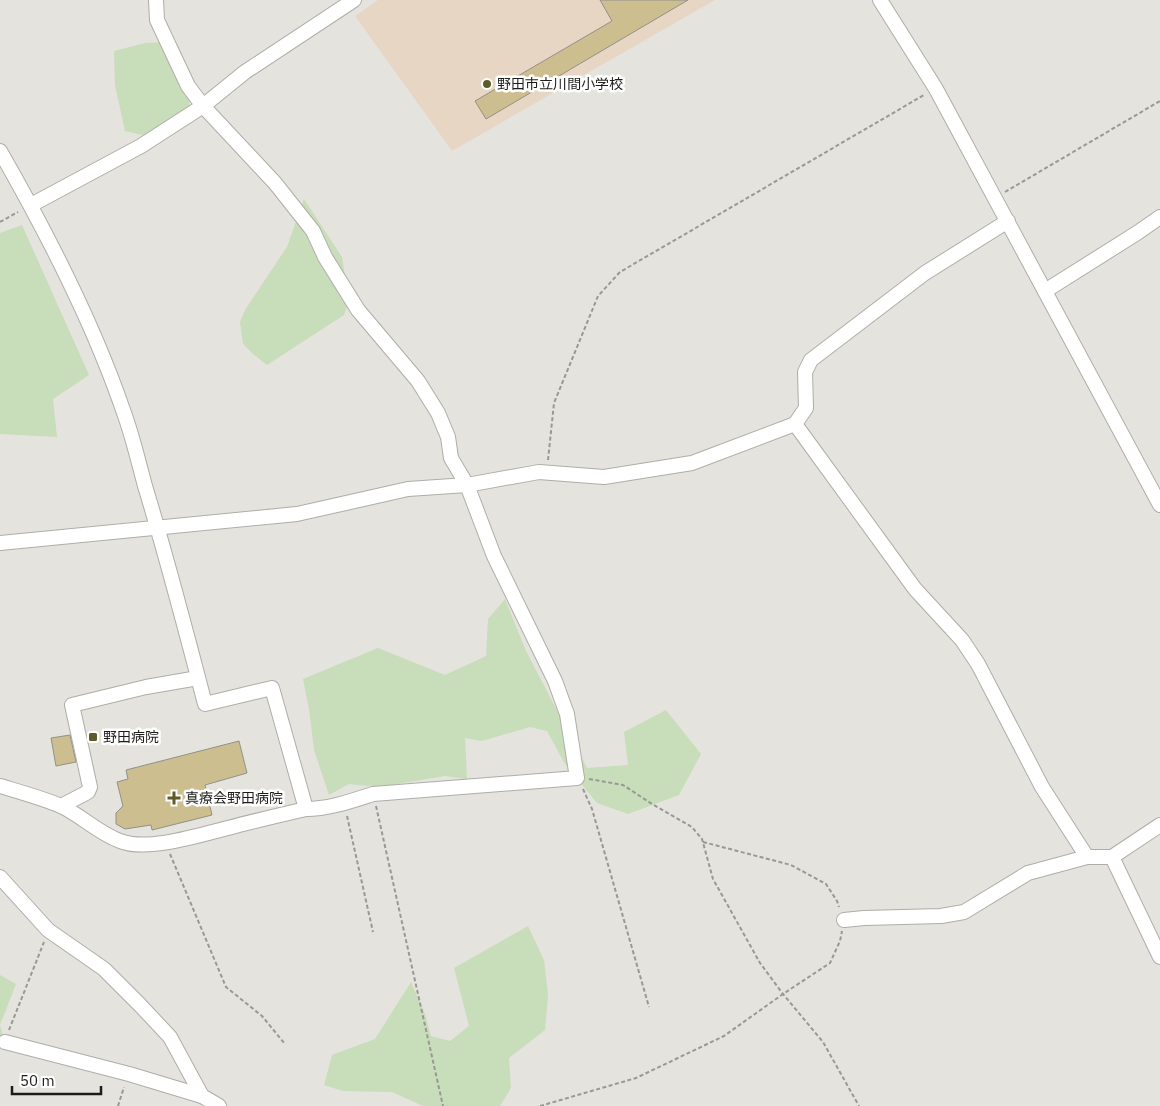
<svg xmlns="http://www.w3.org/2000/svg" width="1160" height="1106" viewBox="0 0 1160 1106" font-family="'IBM Plex Sans','Noto Sans JP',sans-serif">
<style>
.education{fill:#e8d6c5}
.green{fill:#c8ddb9}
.building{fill:#ccbe8e;stroke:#92908b}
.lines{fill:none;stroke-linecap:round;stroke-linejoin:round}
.minor-casing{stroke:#afada8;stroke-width:16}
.path{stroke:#999894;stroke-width:2;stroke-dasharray:4 2.5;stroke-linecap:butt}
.minor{stroke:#fff;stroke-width:14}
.poi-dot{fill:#5e5b28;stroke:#fff;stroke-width:2}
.labels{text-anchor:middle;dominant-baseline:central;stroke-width:5;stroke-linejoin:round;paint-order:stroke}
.poi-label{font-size:14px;fill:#1c1c1a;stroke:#fff;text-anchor:start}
</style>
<rect width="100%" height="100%" fill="#e5e3de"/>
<path class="education" d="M378,0H715L452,151L355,16Z"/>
<g class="green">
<path d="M169,42L189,96L190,120L147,136L125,131L115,85L114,51L145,43Z"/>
<path d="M304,199L342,257L349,300L344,315L267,365L253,354L243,344L240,322L245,310L287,247Z"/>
<path d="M22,225L89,375L53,399L57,437L0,434V233Z"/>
<path d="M505,599L526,651L587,768L628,765L624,732L666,710L701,754L679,795L628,814L597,803L565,764L547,731L530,727L482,741L465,738L467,779L445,776L379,787L349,784L329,795L314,750L309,709L303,679L378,648L445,675L486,656L488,619Z"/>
<path d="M528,926L544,960L548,995L545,1030L509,1058L511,1088L500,1106H423L392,1092L343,1091L324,1085L332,1055L375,1039L411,982L425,1014L431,1036L450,1041L469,1026L454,968Z"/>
<path d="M0,975L16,984L0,1025L5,1042L0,1043Z"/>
</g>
<g class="building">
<path d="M600,0H688L486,119L475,101L612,21Z"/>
<path d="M70,735L76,762L56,766L51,738Z"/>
<path d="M239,741L247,773L205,785L212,815L152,830L151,825L125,829L116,824V813L123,806L117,782L128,779L126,770Z"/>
</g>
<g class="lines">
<g class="minor-casing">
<g id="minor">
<path d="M880,0L936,89L1160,505"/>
<path d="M0,151C47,233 92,320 123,410C132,434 138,460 145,486C167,558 186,631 205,704L272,688L306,809"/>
<path d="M31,205L141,146L203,106L245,72L354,0"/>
<path d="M1045,291L1137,233L1160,217"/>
<path d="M795,424L915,589L962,640L978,664L1042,787L1087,857"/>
<path d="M0,543L297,514L408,489L467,485L539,472L604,477L692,463L795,424L806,408L805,372L811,360L925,273L1008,221"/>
<path d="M0,786C20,792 42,798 61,806C82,816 98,833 120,841C147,852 200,835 228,828C254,821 280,815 306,809C329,809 351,801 373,794L577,778L567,714L555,681L494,556L467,485L451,458L448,437L438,413L418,381L358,310L325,257L313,231L275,183L203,106L188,86L157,20L156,0"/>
<path d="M61,806L88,792L90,787L72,705L146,687L198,678"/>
<path d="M1112,857L1160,957"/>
<path d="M0,877L48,930L104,969L140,1005L170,1037L202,1096L219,1106"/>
<path d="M844,920L864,918L941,916L964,912L1028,873L1087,857H1112L1160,825"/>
<path d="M5,1042L129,1074L202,1096"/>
</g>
</g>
<g class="path">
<path d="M1005,192L1160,101"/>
<path d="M0,222L18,212"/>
<path d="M548,460L554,403L598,296L620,272L924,95"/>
<path d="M589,779L623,785L652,804L692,827L702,839L713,879L760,963L783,994L823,1042L859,1106"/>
<path d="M583,789L592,809L649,1007"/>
<path d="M376,806L443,1106"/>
<path d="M347,816L373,932"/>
<path d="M703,842L791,865L826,884L837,901L839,907"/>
<path d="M170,854L226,987L262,1016L285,1044"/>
<path d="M9,1030L44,942"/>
<path d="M118,1106L124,1087"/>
<path d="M540,1106L636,1078L724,1036L783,994L830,963L840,941L842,931"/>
</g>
<use href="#minor" class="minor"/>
</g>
<g class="poi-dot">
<circle cx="487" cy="84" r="5"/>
<rect x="88" y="732" width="10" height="10" rx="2.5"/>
<path d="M171.5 790.5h5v5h5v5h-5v5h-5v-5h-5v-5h5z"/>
</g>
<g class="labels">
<g class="poi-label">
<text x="497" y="84">野田市立川間小学校</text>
<text x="103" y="737">野田病院</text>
<text x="185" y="798">真療会野田病院</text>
</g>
</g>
<path d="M12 1086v8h89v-8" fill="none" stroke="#1c1c1a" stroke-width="2.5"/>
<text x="20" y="1086" font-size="15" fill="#1c1c1a" stroke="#ffffff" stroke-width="4" paint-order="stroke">50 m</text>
</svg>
